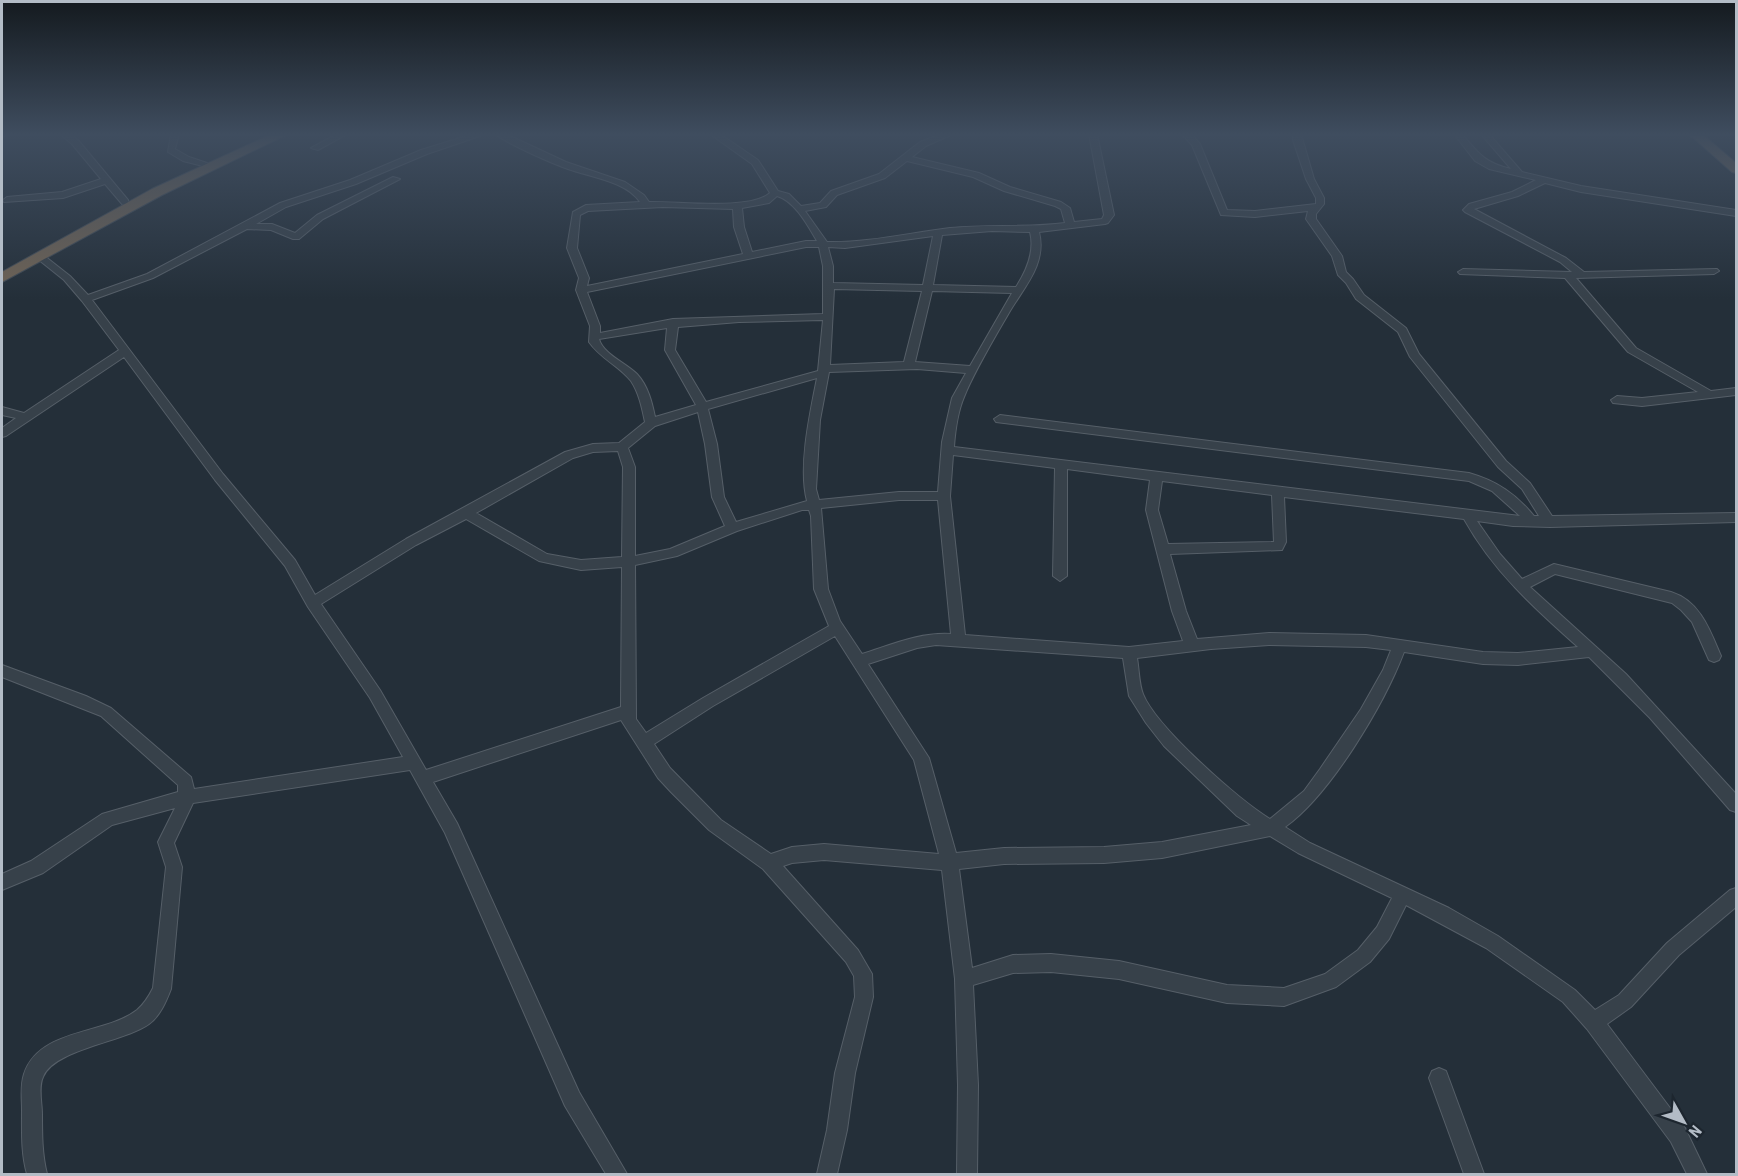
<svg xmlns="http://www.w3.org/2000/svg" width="1738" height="1176" viewBox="0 0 1738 1176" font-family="'Roboto Condensed',sans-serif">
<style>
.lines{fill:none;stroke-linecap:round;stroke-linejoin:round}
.minor-casing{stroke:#565f68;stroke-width:2}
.highway-casing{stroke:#434c55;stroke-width:2}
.minor{fill:#37414a;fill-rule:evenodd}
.highway{fill:#6f6355;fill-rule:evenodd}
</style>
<rect width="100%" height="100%" fill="#242f39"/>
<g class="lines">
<g class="minor-casing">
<g id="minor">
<path d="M2,134H9L2,137Z"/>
<path d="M60,134H69L78,140L128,200V204H122L105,184L63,198L4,202L3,200L7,197L62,192L101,179L72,144Z"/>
<path d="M171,134H179L175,149L189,157L207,163V167L183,161L168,152Z"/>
<path d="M337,134H347L318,150L311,148Z"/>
<path d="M473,134H486L427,154L356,184L286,207L256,224H272L295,233L317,215L393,177L400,179L323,219L299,239H293L271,230L247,229L153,278L92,300L223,474L295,560L315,595L406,539L565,452L593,444L619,443L645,422C642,408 639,393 631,381C619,366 600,358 589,342L590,326L576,290L579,278L567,248L573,212L586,205L640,202C626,181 590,177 568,169C551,163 508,144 495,134H506L566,162L625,182L644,195L649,202C678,201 749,211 770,193L752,164L710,134H720L758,160L778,191L789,194L801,206L820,203L831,191L879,174L920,142L941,134H953L926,146L912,157L979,173L1010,187L1061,202L1070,208L1074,222L1102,219L1104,215L1089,134H1097L1114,215L1108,223L1105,224L1039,232C1047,263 1025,286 1010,311C995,337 975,370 964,397C958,411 955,432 954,447L1520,516L1492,491L1469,481L996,422L994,419L1000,415L1469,473C1497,481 1516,494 1534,516H1539L1522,489L1498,467L1410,357L1398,332L1356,299L1346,283L1338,275L1332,256L1306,219L1308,211L1255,217L1221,215L1192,145L1182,134H1191L1200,144L1227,210L1255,211L1316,204V198L1306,179L1293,140V134H1301L1314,179L1324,198V204L1316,214V219L1342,256L1346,272L1353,279L1364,295L1406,328L1419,354L1506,461L1530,483L1552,516L1736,513V522L1550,527L1513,526L1477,521L1500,554L1522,579L1554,564L1671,592C1700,601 1710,630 1721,656L1719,660L1714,662L1709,660L1692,622L1681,610L1672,603L1555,574L1530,587L1626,674L1736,794V812L1730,810L1650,718L1589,657L1518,665L1483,664L1404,652C1384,705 1330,795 1285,827L1310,843L1449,908L1498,936L1575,990L1595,1010L1619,995L1667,943L1730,890L1736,888V907L1679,955L1631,1007L1607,1024L1685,1128L1707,1174H1687L1671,1142L1587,1029L1563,1002L1486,948L1406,905L1389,939L1370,962L1336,987L1284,1006L1227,1003L1119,979L1051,972L1013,973L973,985L978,1085L977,1174H957L958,1085L955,979L942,870L824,860L792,863L783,866L858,950L872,974L873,997L855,1073L847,1130L837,1174H817L827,1130L835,1073L855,997L854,976L846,962L763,869L709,830L671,792L658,778L621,720L433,782L457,823L579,1092L627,1174H606L565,1106L445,833L410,770L193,803L174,843L182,867L171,989C166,1002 160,1016 149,1024C124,1042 54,1049 43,1077C38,1087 42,1103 42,1114C42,1134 42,1154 47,1174H27C21,1153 22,1132 22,1110C22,1098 20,1086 24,1074C39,1028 105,1035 137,1010C144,1004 149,996 153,988L166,867L158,842L175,808L112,825L43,873L2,890V874L31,861L102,814L178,792V785L101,716L2,677V665L86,696L111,708L191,777L194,789L403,757L370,698L308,607L285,566L215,480L124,357L6,436L2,437V428L16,418L2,415V407L24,413L119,350L82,301L64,280L34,256L42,254L70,276L88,295L147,274L280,203L350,180L421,150ZM907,161L973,177L1004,191L1055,206L1061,209L1065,223C1027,228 989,224 950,228C909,233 868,243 827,242L805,211L826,207L837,195L885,178ZM777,196C795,201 808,226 817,241H806L752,252L744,227L742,208L769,203ZM663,207L733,209L734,227L743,254L587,286L589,278L577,248L580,215L588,211ZM992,231L1030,232C1035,251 1027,270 1016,287L933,285L942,235ZM933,236L923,285L833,283V266L828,247L845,248ZM806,247H819L823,266V314L673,319L600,333V326L587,292ZM834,289L922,291L904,362L830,365ZM932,291L1012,293L970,366L915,362ZM823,320L818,371L706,402L675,350L678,327L739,322ZM667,328L665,350L696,405L655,417C652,402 648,386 637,374C626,363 603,354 599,339ZM917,369L966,373L952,398L942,442L938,492H899L819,500L816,489L820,420L829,372ZM817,378C810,413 798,467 807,501L736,522L724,497L717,444L708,409ZM698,412L705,444L712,497L725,526L670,549L635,556V467L628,448L655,426ZM618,451L623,467L622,557L581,560L547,554L476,513L573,458L593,452ZM953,455L1055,468L1053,576L1060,581L1067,576V469L1150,480L1146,510L1172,611L1183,641L1129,647L965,635L950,496ZM1162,481L1272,495L1274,542L1168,544L1158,510ZM1284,497L1464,519C1493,571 1534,608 1578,647L1518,653L1483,652L1366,635L1269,633L1197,639L1186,611L1170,554L1282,550L1286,542ZM899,500H938L951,634C920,632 891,645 862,654L840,621L828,589L821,508ZM802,510H809L811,516L814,589L829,626L703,698L646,733L636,719L635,565L677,556L737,531ZM466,519L539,561L581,570L622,567L621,707L426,770L380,690L321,604L416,545ZM835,636L914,760L939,854L824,844L792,847L771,854L721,820L670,768L654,744L713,706ZM936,645L1123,658L1129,696L1146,723L1164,746L1237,816L1251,825L1162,842L1104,847L1004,848L956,853L929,758L868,664L917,648ZM1269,645L1366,647L1391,650L1383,670L1361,709L1320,769L1304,791L1270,819C1239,800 1156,727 1143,694C1139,684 1139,669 1137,658L1211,649ZM1270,836L1298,853L1392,898L1377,927L1358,950L1325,974L1284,988L1227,985L1119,961L1051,954L1013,955L972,968L959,869L1004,864L1104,863L1162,858Z"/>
<path d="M1454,134H1462C1479,154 1485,163 1511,169L1481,134H1489L1522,172L1581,186L1736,210V216L1581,192L1545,183L1518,196L1474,209L1566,258L1584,272L1717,269L1719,271L1714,274L1576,278L1636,348L1711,391L1736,388V395L1642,406L1613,403L1611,400L1617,396L1642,398L1698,392L1628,352L1565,278L1460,274L1458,272L1463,269L1572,272L1560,262L1465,212L1463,210L1469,204L1512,192L1536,180L1489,169L1475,161Z"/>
<path d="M1439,1068L1446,1071L1484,1174H1464L1429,1078L1432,1071Z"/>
</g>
</g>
<g class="highway-casing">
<g id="highway">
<path d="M272,134H288L162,195L2,282V272L152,189Z"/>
<path d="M1689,134H1702L1736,163V173L1732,172Z"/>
</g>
</g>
<use href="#minor" class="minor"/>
<use href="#highway" class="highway"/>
</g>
<linearGradient id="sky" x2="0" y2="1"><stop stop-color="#141a1f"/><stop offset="0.45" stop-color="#3f4d5f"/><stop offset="1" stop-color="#3f4d5f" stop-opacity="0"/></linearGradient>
<rect width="1738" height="299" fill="url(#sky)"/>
<rect width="1738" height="1176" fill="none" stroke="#b3bcc6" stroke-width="6"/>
<g transform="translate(1684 1122) rotate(130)" stroke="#1d262f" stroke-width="4.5" paint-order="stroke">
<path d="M0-4.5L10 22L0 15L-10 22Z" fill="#b3bcc6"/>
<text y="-9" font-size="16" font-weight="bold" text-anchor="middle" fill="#b3bcc6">N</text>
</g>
</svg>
